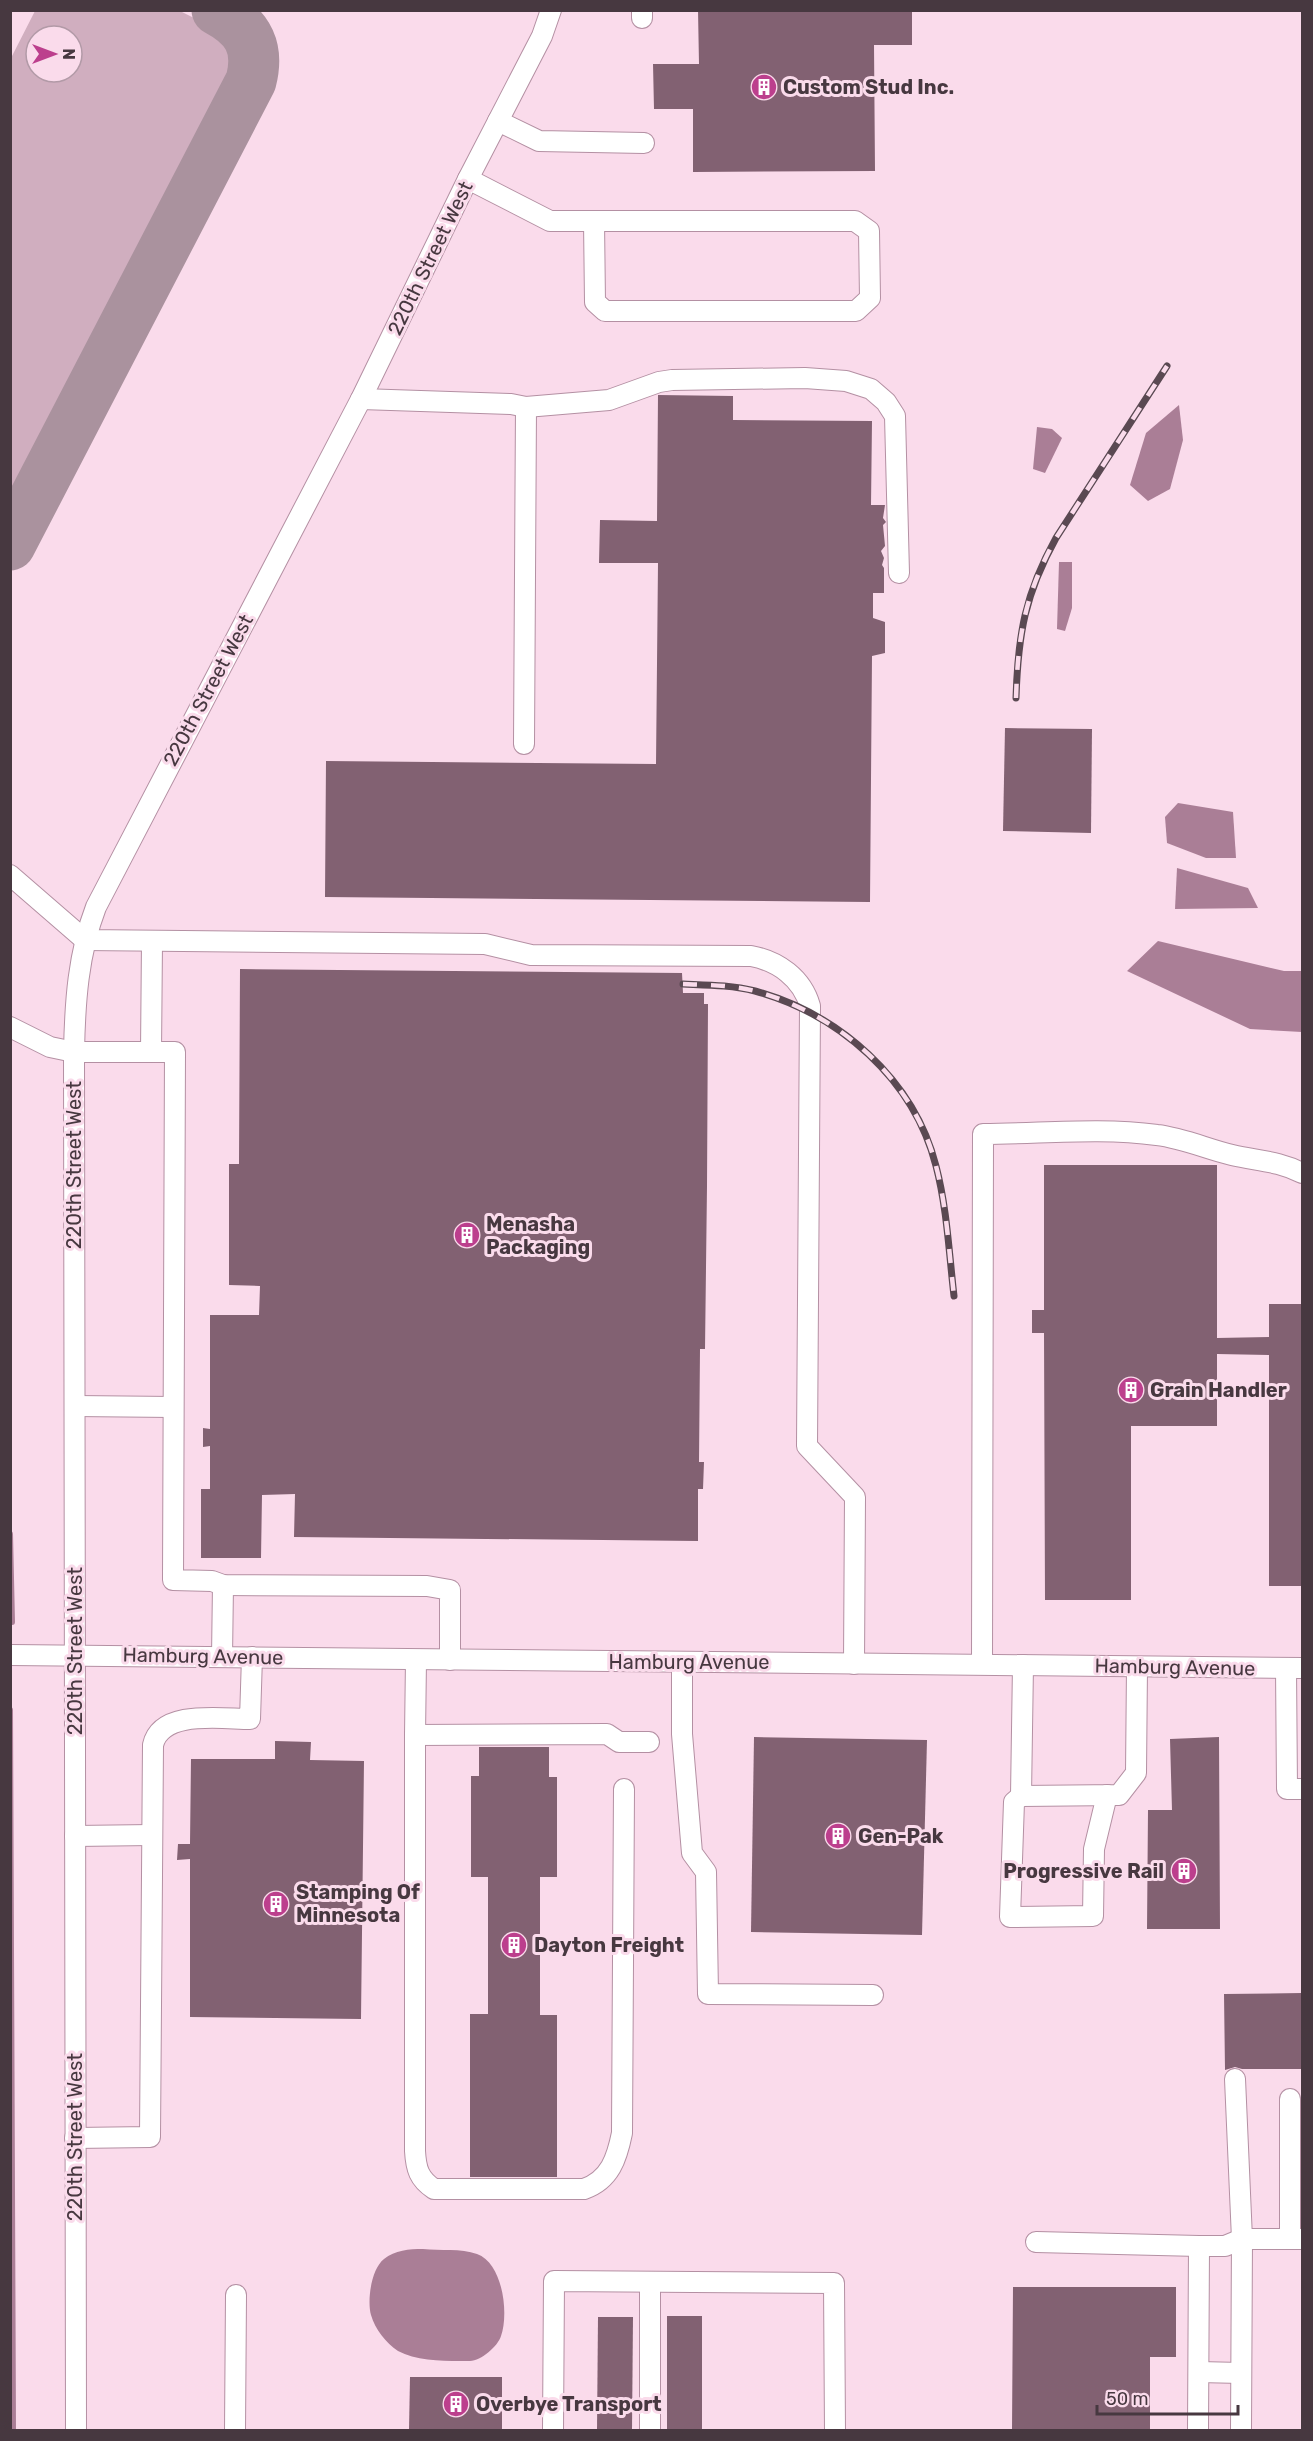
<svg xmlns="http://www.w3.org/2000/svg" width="1313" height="2441" viewBox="0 0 1313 2441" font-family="Rubik,sans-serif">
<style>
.green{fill:#d0aebf;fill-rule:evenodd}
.water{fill:#aa7e96}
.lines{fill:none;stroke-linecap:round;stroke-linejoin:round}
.stream{stroke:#aa7e96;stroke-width:6}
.taxiway{stroke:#aa929e;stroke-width:51}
.building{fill:#826172}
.minor-casing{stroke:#b490a3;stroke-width:22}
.minor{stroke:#fff;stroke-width:20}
.rail-casing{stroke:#5a4952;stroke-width:7}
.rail{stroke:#fadbeb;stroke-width:4.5;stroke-dasharray:14;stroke-linecap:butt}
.labels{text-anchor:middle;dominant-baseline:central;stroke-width:6;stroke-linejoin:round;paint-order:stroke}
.poi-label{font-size:20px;font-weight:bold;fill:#473840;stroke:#fadbeb;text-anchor:start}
.street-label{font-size:20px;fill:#473840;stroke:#fadbeb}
</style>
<rect width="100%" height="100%" fill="#fadbeb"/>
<path class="green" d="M35,11H180L214,28L227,39L235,58L233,79L223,98L11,506V58ZM36,36H72V72H36Z"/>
<g class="water">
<path d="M1179,405L1183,440L1170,489L1148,501L1130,485L1146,433Z"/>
<path d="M1037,427L1052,429L1062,438L1045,473L1033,469Z"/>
<path d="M1059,562H1072V608L1065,631L1057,629Z"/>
<path d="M1178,803L1233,812L1236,858H1206L1167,843L1165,817Z"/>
<path d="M1177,868L1248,888L1258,908L1175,909Z"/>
<path d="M1158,941L1284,971H1302V1032L1250,1029L1127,971Z"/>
<path d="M423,2249C440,2251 461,2248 477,2254C503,2263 509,2314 501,2336C498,2346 481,2361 470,2361C449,2361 418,2362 398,2351C386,2343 375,2329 371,2315C367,2301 371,2269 384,2259C395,2250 409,2249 423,2249Z"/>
</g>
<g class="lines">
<g class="stream">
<path d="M10,1534L12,1622"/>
<path d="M10,1710L13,2430"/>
</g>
<path class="taxiway" d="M10,545L251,81C260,46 247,26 217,10"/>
</g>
<g class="building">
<path d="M698,10H912V45H874L875,171L693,172V109H654L653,64H699Z"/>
<path d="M658,395L733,396V420L872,421L871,505H885L883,518L886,522L883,525L885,546L881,551L884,558L882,565L884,568V593H873V618L885,622V653L872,656L870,902L325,897L326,761L656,764L658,563H599L600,520L657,521Z"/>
<path d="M1005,728L1092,729L1091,833L1003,831Z"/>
<path d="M240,969L682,973L683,993H704V1004H708L707,1186L705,1349H700L699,1462H704L703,1489H698V1541L294,1537L295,1494L262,1495L261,1558H201V1489H210V1446L203,1447V1428L210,1429V1315H259L260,1286L229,1285V1164H239Z"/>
<path d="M1044,1165H1217V1338L1269,1337V1304H1302V1586H1269V1355L1217,1354V1426H1131V1600H1045L1044,1333H1032V1310H1044Z"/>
<path d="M754,1737L927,1740L922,1935L751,1932Z"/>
<path d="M1219,1737L1220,1929H1147L1148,1810H1172L1170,1739Z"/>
<path d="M275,1741L311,1742L310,1760L364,1761L361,2019L190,2017V1859L177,1860L178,1844H190L191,1759H275Z"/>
<path d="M479,1747H549V1777H557V1877H540V2015H557V2177H470V2014H488V1877H471V1776H479Z"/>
<path d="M1302,1993V2069H1242L1235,2067L1225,2070L1224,1994Z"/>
<path d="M1013,2287H1176V2357H1150V2430H1012Z"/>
<rect x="667" y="2316" width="35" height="114"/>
<path d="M598,2317H633L632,2430H597Z"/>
<path d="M410,2377H502V2430H409Z"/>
</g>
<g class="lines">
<g class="minor-casing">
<g id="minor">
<path d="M642,10V18"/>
<path d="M498,121L539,141L644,143"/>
<path d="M468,179L550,221H855L869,231L870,298L856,311H605L595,302L594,221"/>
<path d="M361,399L511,404L526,407L524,744"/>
<path d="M526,407L609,400L659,382L672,380L805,378L846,381L871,389L886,402L895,416L899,573"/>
<path d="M10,875L85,940L485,944L531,955L751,956C778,961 802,978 810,1006L807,1446L855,1497L854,1664"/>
<path d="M10,1027L50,1047L74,1052H175L173,1580L212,1581L223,1585L427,1586L450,1590V1660"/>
<path d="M151,1052L152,942"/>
<path d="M75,1406L173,1407"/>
<path d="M10,1655L1302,1668"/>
<path d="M222,1657L223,1585"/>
<path d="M416,1660L415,1735L607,1734L619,1742H649"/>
<path d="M682,1663V1734L692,1853L706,1872L708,1994L873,1995"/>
<path d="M982,1664L983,1134C1041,1134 1099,1127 1157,1135C1183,1138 1207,1149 1232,1155C1258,1161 1279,1161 1302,1173"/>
<path d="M1023,1665L1021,1796L1119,1795L1136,1773L1137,1667"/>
<path d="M1286,1668L1287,1789H1302"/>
<path d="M415,1735V2151C416,2169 419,2179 434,2189H584C610,2180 617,2158 622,2133L624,1789"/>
<path d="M1021,1796L1014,1802L1010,1917L1093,1916L1094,1849L1107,1795"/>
<path d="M75,1836L152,1835"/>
<path d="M1235,2079L1242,2239L1241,2430"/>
<path d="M1290,2099V2238"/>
<path d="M75,2138L150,2137L153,1745C161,1709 222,1719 250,1719L252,1657"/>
<path d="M1036,2242L1199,2246H1225L1242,2239H1302"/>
<path d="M1199,2372L1241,2373"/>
<path d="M76,2430L74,1052C75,1002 78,954 96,907L361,399L468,179L542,36L551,10"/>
<path d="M235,2430L236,2295"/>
<path d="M553,2430L554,2281L834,2283L835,2430"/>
<path d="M650,2430V2282"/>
<path d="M1198,2430L1199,2246"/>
</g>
</g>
<use href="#minor" class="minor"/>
<g class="rail-casing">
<g id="rail">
<path d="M1016,698C1018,634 1025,594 1056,538L1167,366"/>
<path d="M683,984C707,985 731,985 755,991C839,1014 914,1079 936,1166C947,1208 949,1253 954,1296"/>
</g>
</g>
<use href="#rail" class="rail"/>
</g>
<defs>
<g id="building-disc" transform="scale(1.35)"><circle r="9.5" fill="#bc3f8d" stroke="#fadbeb"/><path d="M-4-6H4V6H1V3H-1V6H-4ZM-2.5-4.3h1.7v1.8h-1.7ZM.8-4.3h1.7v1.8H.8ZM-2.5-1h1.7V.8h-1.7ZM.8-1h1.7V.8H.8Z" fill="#fff"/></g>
</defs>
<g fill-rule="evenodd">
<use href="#building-disc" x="764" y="87"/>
<use href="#building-disc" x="467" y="1235"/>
<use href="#building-disc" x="1131" y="1390"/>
<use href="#building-disc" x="838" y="1836"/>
<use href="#building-disc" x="1184" y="1871"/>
<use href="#building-disc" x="276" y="1904"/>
<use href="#building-disc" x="514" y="1945"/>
<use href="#building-disc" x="456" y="2404"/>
</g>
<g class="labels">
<g class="poi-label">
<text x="783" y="87">Custom Stud Inc.</text>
<text x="486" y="1224">Menasha<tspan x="486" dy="23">Packaging</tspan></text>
<text x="1150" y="1390">Grain Handler</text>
<text x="858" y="1836">Gen-Pak</text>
<text x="1164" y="1871" text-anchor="end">Progressive Rail</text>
<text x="296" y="1892">Stamping Of<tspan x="296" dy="23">Minnesota</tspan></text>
<text x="534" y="1945">Dayton Freight</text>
<text x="476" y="2404">Overbye Transport</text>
</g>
<g class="street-label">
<text transform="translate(430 258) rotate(-64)">220th Street West</text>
<text transform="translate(208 690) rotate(-62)">220th Street West</text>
<text transform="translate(74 1165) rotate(-90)">220th Street West</text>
<text transform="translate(75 1651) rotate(-90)">220th Street West</text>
<text transform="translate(203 1656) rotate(1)">Hamburg Avenue</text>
<text x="689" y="1662">Hamburg Avenue</text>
<text transform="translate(1175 1667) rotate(1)">Hamburg Avenue</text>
<text transform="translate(75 2137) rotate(-90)">220th Street West</text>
</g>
</g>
<rect width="1313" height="2441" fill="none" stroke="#473840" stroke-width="24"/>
<g transform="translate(54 54) rotate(90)"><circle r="28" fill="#fadbeb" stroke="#b29aa7" stroke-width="1.5"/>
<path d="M0-4.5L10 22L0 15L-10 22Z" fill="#bc3f8d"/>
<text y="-9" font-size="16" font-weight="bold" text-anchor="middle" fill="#473840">N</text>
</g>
<path d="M1097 2405v9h141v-9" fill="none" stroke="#473840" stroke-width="3"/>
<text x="1106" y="2405" font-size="18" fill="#473840" stroke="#fadbeb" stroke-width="4.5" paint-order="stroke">50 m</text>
</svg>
